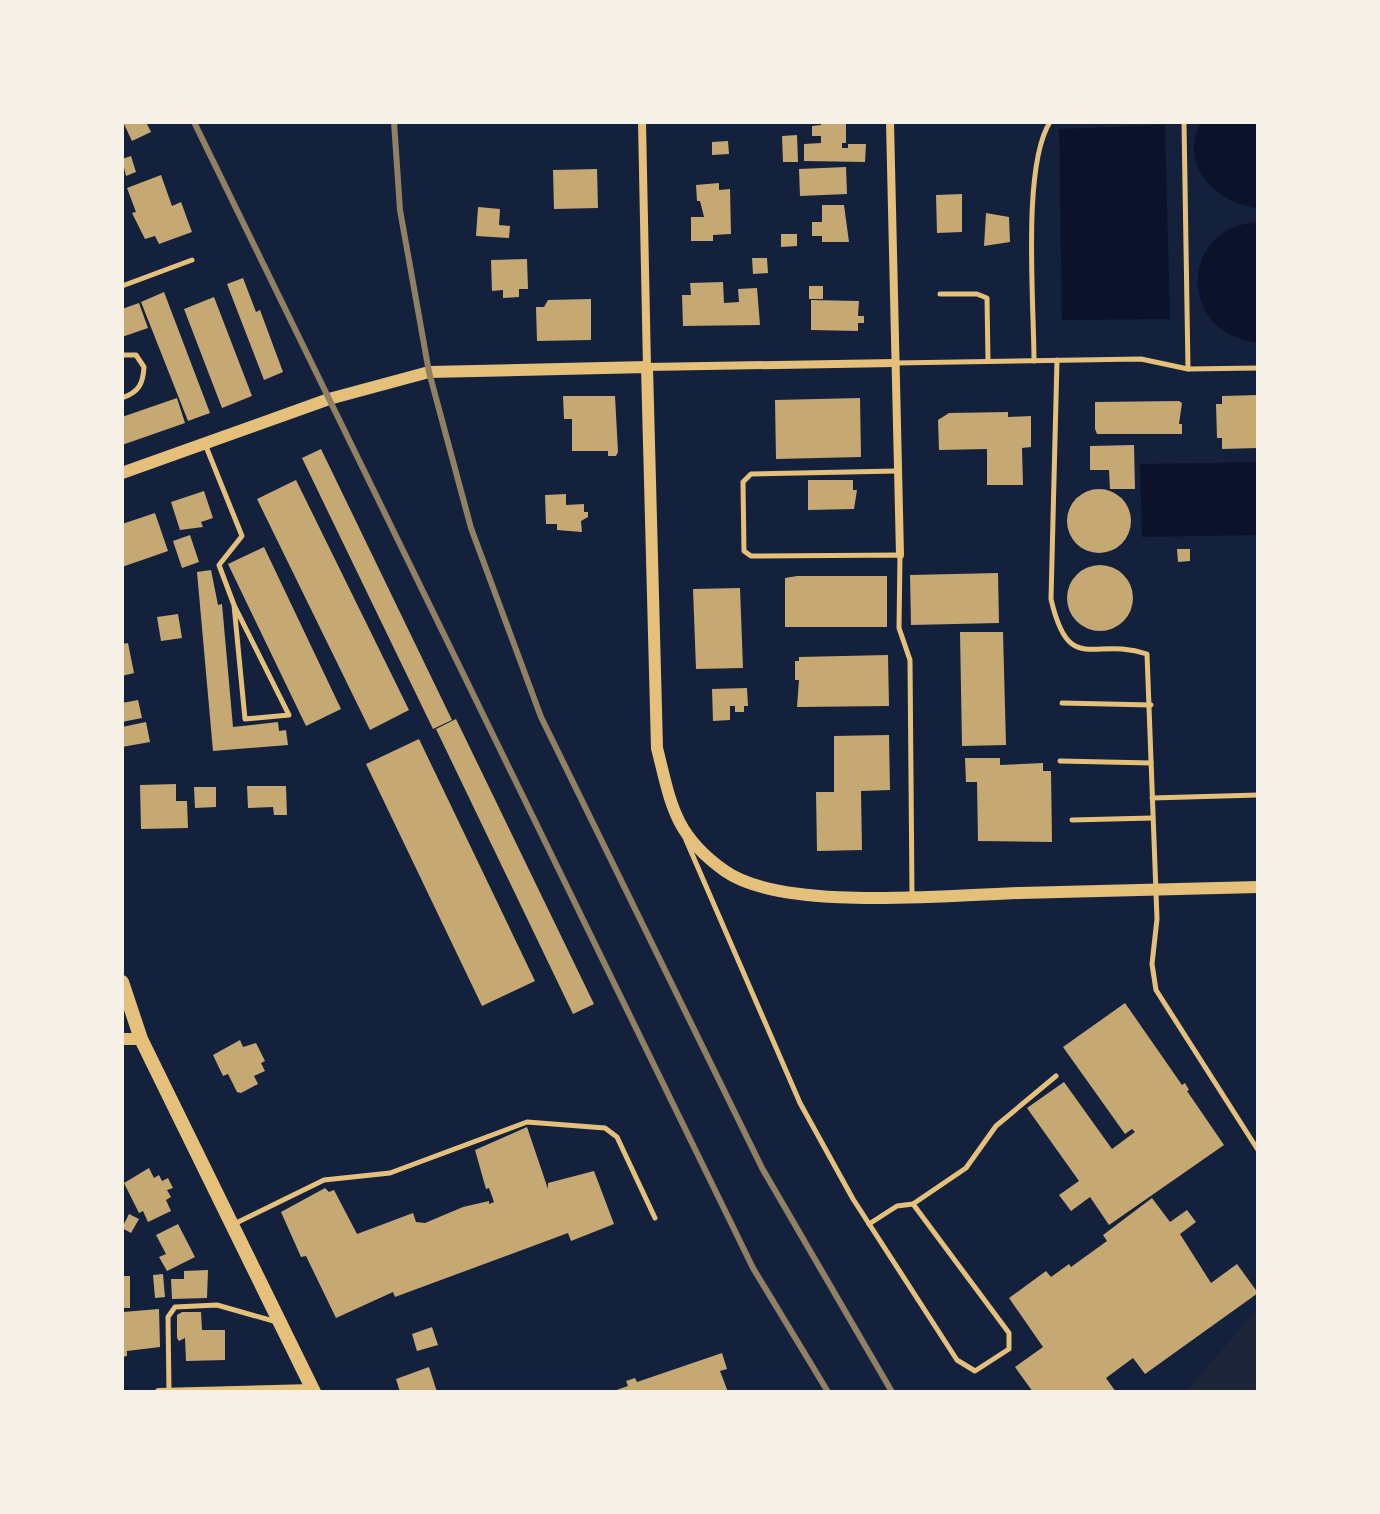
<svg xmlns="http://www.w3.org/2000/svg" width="1380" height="1514" viewBox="0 0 1380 1514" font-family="'Roboto Serif',serif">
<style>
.green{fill:#1d2539}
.water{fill:#0b132b}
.building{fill:#c6a872}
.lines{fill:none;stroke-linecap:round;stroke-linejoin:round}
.service{stroke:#e5c07b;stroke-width:5}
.minor{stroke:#e5c07b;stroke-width:8}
.tertiary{stroke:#e5c07b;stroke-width:12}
.secondary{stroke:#e5c07b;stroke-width:14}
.rail{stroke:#918062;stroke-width:6}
</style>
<rect width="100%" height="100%" fill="#14213d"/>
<path class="green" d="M1258,1309V1392H1189V1388Z"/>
<g class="water">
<path d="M1201,122H1258V208C1217,204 1177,165 1201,122Z"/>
<path d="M1165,125L1170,319L1062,320L1059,129Z"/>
<path d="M1258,222V343C1177,334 1178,227 1258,222Z"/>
<path d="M1258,462V535L1142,537L1140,464Z"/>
</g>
<g class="building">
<path d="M123,122H146L151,132L132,141Z"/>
<path d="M821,122H846V143H842V148H848V144H866L865,162L804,161V144L821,143V136H812V126L821,125Z"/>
<path d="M797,135L798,162H783L782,136Z"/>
<path d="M728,141L729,154L712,155V142Z"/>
<path d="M131,156L136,172L126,176L122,159Z"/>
<path d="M846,167L847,194L800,196L799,169Z"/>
<path d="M597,169L598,208L554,209L553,170Z"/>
<path d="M161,175L172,206L181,202L192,232L159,244L155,236L145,239L132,213L136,212L127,188Z"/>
<path d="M719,183V190L730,189L731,234L713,235V241H691V217H704L700,201H697L696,185Z"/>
<path d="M962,194V232L937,233L936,195Z"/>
<path d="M822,205H844L849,242H822V236H812V222H822Z"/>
<path d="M478,207L500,209L499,225L510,226L509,238L476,236Z"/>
<path d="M986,213L1009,217L1010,242L984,246Z"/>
<path d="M781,234H797V246L781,247Z"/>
<path d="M752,258H767L768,273L753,274Z"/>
<path d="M527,259L528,289H519V297L503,298V290L492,291L491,260Z"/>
<path d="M243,278L256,312L260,310L283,372L264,380L227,284Z"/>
<path d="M723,282L724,303L739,302L738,289L757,288L760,325L683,326L682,295H691L690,283Z"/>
<rect x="809" y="286" width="14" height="13"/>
<path d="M164,292L210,413L188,421L141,302Z"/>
<path d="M214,297L252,396L222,408L184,309Z"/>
<path d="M591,299V340L537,341L536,307H544L548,300Z"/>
<path d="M811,300L859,301L858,316H864V323H858V331L811,330Z"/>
<path d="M139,303L148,328L122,337V309Z"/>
<path d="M1258,395V448L1222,449V438H1217L1216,404H1222V396Z"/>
<path d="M563,396H615L618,452L616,456H608V451H572V419H564Z"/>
<path d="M177,398L185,423L122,445V417Z"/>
<path d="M860,398L861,457L776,459L775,400Z"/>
<path d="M1179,401L1182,403L1179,424H1182V434H1097L1095,429V402Z"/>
<path d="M1008,412V417L1031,416V447L1022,448L1023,485H987V449L939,450L938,420L949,413Z"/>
<path d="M1134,445L1135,489H1110L1109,470H1090V446Z"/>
<path d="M321,449L452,720L433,729L302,458Z"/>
<path d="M296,480L409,710L370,730L257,499Z"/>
<path d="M808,480H853V490H857L854,509L808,510Z"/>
<circle cx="1099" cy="521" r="32"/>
<path d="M204,491L213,518L201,522L203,527L180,530L171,502Z"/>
<path d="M566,494V505L584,504V512H588V517L581,521L582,532L557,530V524H546L545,495Z"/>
<path d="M155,513L168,551L122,567V524Z"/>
<path d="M190,535L199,562L182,568L173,541Z"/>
<path d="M264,547L341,709L306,726L228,564Z"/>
<path d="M1177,549H1190V561L1178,562Z"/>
<circle cx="1100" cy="598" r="33"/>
<path d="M211,570L218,605L222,604L233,727L278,722L279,731L286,730L288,745L213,751L197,572Z"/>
<path d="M998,573L999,623L911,625L910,575Z"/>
<path d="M797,576H887V627H785V578Z"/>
<path d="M740,588L743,668L696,669L693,589Z"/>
<path d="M178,614L182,638L161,641L157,617Z"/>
<path d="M960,632H1003L1006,745L962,746Z"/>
<path d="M128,643L134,673L122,676V644Z"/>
<path d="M888,655L889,706L797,707L799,680H795V661H799V657Z"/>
<path d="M747,688L748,706H744V712H735V706H730V720L713,721L712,689Z"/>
<path d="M138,700L142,718L122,722V703Z"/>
<path d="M456,719L594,1004L573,1014L436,729Z"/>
<path d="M146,722L150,742L122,747V727Z"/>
<path d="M889,735L890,790L861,791L862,850L817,851L816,792H834V736Z"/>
<path d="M419,739L535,981L482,1006L366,764Z"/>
<path d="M965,758H1000V765L1043,763V771H1051L1052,842L978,841L977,782H966Z"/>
<path d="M176,784V801H187L188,828L141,829L140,785Z"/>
<path d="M247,786H286L287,815H274L273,807L248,808Z"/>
<path d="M194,787H216V807L195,808Z"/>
<path d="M1125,1003L1182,1085L1185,1083L1189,1090L1187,1091L1224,1145L1109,1225L1090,1197L1071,1211L1059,1195L1079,1181L1027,1108L1064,1082L1112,1149L1135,1132L1132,1129L1125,1134L1063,1047Z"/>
<path d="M240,1040L243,1047L256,1043L265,1061L261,1063L265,1071L254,1076L258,1084L241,1093L237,1092L228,1074L223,1076L213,1055Z"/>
<path d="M527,1127L548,1189V1183L594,1171L614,1224L571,1241L568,1233L395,1297L393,1292L336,1318L306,1256L301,1257L281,1212L325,1188L329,1192L334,1190L357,1234L413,1213L416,1222L425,1223L463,1207L489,1201V1204L494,1202L489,1188L486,1189L475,1150Z"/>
<path d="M149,1168L154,1178L159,1175L162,1181L168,1178L173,1188L167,1190L171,1197L166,1200L171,1211L148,1222L143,1211L139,1213L124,1183Z"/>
<path d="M1152,1198L1170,1222L1187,1210L1196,1222L1180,1234L1211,1283L1237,1264L1258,1293L1145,1374L1133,1358L1106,1378L1116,1392H1033L1015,1367L1043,1347L1009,1298L1046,1271L1051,1277L1069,1264L1071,1267L1107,1241L1103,1235Z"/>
<path d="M129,1214L139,1219L131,1233L122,1228Z"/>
<path d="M178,1224L195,1257L167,1271L159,1257L166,1254L156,1235Z"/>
<path d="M208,1270L207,1298L172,1299L171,1279H184V1271Z"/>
<path d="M163,1274L165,1297L155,1298L153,1275Z"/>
<rect x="122" y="1276" width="8" height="32"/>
<path d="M159,1309L160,1347L127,1351V1356L122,1357L123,1312Z"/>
<path d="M182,1312H201L202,1330H225V1360L186,1361L185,1338L179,1341L177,1338V1315Z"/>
<path d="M432,1327L438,1345L417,1351L412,1334Z"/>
<path d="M722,1353L727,1369L720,1371L728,1392H611L628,1386L626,1381L635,1378L637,1382Z"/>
<path d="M429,1367L437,1392H400L396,1379Z"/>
</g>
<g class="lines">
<g class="service">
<path d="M1184,122L1188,369"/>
<path d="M122,286L192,260"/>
<path d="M940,294H977L987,298L988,361"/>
<path d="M122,355H136L144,367C143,384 139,392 122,398"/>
<path d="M1057,360L1051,599C1069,677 1093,636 1147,654L1157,919L1152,964L1156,990L1258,1150"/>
<path d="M1034,361C1034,303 1022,166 1050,122"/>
<path d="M896,363L1141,359L1188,369L1258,368"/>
<path d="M205,444L242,536L219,565L234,605L245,719L289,715L234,605"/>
<path d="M897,471L751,474L743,482L744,551L751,556L900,555L899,628L910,660L912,895"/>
<path d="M1062,703L1151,705"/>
<path d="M1060,761L1151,763"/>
<path d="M1152,798L1258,795"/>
<path d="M1072,820L1152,818"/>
<path d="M686,840L800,1103L853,1199L957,1360L975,1371L1009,1349V1333L913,1204"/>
<path d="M869,1224L897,1206L913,1204L966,1168L996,1126L1056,1076"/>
<path d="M232,1225L324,1180L390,1173L527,1122L605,1128L617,1137L655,1218"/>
<path d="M169,1391L168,1317L175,1307L217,1305L277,1322"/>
</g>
<g class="minor">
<path d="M642,122L647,367L895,363"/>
<path d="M890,122L900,555"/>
<path d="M159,1392L312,1388"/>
</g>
<g class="tertiary">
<path d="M122,473L329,399L429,372L647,367L657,748C671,804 674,835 725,871C783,912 948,895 1020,893C1099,891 1179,889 1258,887"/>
<path d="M122,1039H141"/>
</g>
<path class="secondary" d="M122,982L141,1039L314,1392"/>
<g class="rail">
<path d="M194,122L753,1268L828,1392"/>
<path d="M394,122L400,210L429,372L471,528L541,717L762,1168L892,1392"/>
</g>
</g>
<rect width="1380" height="1514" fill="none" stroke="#f6f1e7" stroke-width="248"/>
</svg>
